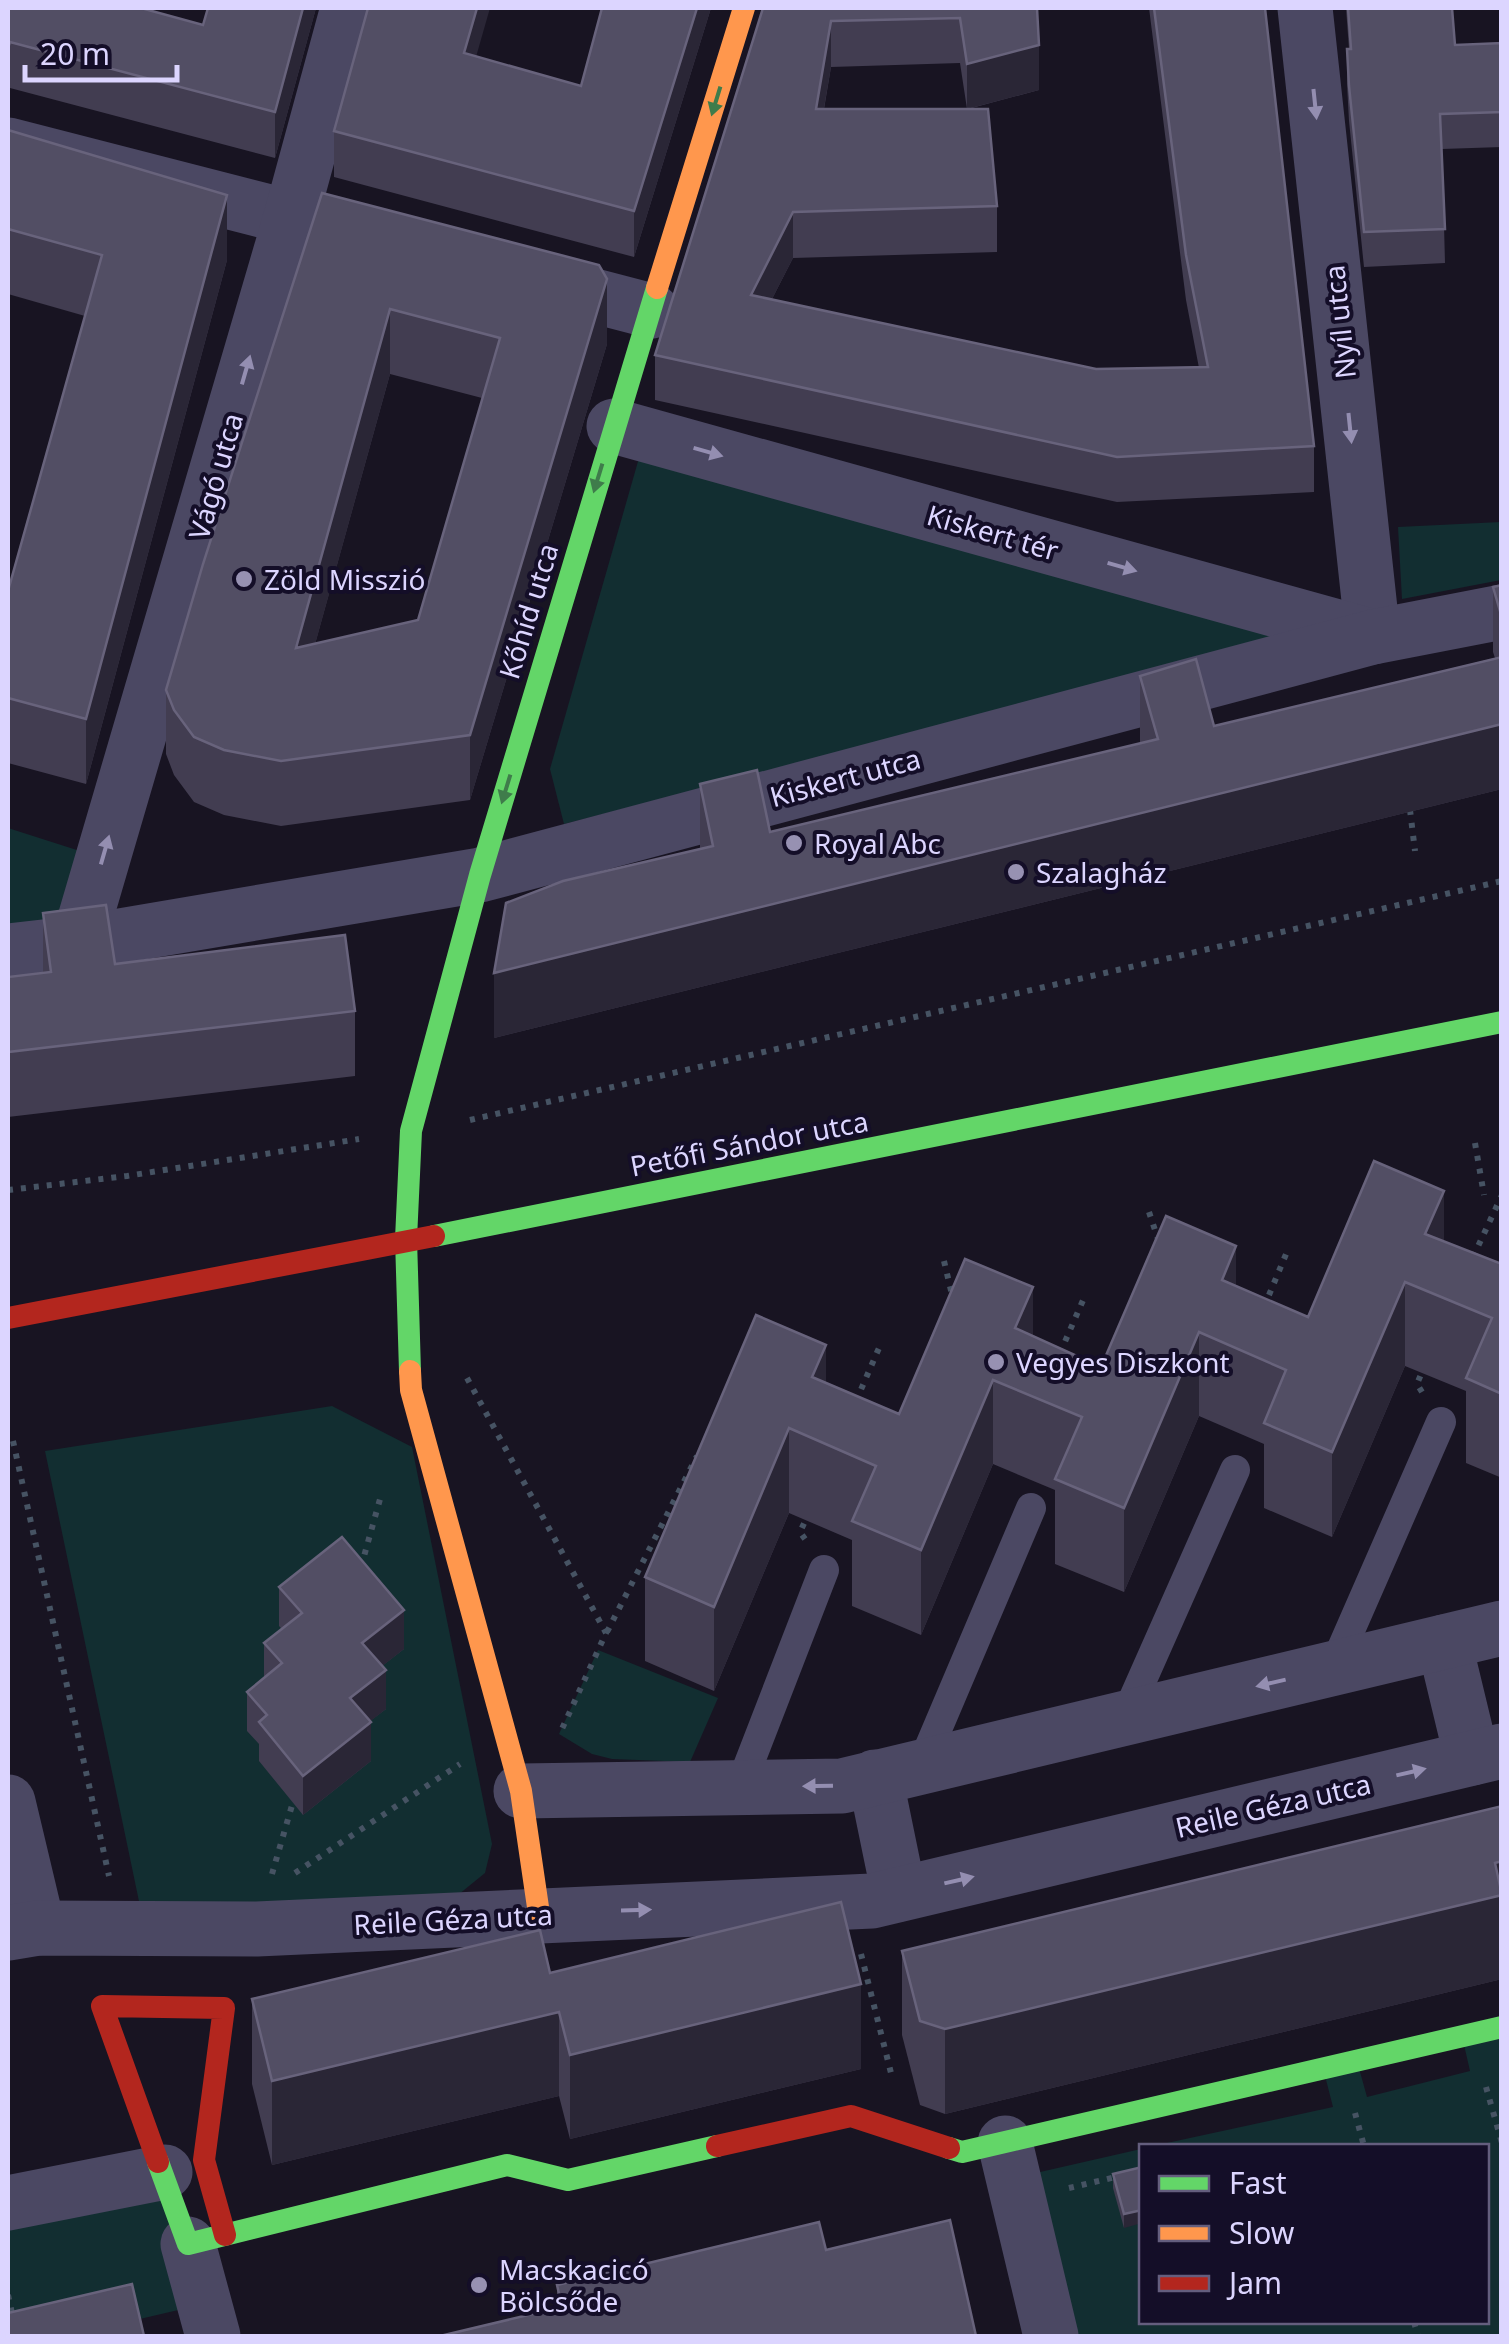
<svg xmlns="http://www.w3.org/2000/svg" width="1509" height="2344" viewBox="0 0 1509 2344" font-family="'Noto Sans',sans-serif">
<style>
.green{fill:#122e31}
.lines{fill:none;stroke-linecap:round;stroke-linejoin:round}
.path{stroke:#465363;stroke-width:6;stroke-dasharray:5 8;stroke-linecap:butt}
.lane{stroke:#4b4863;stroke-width:30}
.street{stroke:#4b4863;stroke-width:55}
.fast{stroke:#63d668;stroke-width:22}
.slow{stroke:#ff974d;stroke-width:22}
.jam{stroke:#b3261e;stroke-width:22}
.wall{fill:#423d51;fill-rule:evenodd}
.shaded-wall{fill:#2a2636}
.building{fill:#524e64;stroke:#68637c;stroke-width:2.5;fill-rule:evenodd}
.oneway{fill:#3f7c4b}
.oneway2{fill:#948eb1}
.poi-dot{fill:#9791b2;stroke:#140e28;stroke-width:4}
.labels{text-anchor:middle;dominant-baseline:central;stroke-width:8;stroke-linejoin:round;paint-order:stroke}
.street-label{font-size:28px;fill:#dcd5ff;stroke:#140e28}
.poi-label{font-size:28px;fill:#dcd5ff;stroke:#140e28;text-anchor:start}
</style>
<rect width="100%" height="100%" fill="#181422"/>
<g class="green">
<path d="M641,451L1294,639L564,824L550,769Z"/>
<path d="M1501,522V580L1402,599L1398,527Z"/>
<path d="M8,828L83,852L61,923L8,930Z"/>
<path d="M332,1406L412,1447L492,1844L485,1873L453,1899L140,1906L45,1451Z"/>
<path d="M598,1650L718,1698L690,1762L612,1759L592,1754L559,1734Z"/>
<path d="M1501,2027V2336H1051L1014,2178L1141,2149L1142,2322H1486V2146H1153L1333,2107L1323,2068L1357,2061L1367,2097L1470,2071L1462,2036Z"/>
<path d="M165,2172L204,2304L67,2336H8V2203Z"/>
</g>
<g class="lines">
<g class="path">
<path d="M1410,810L1415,851"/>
<path d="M470,1120L1502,881"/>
<path d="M1475,1143L1484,1195"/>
<path d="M8,1190L127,1176L359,1139"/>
<path d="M1149,1212L1159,1242"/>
<path d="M1473,1257L1502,1195"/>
<path d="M944,1261L953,1299"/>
<path d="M1264,1307L1289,1247"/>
<path d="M1060,1353L1084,1298"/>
<path d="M467,1378L606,1633L561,1731"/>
<path d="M1422,1392L1417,1384L1424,1367"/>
<path d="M856,1401L879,1348"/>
<path d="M13,1441L109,1876"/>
<path d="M805,1539L800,1532L808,1515"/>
<path d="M361,1567L382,1492"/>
<path d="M607,1632L697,1456"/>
<path d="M295,1873L460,1764"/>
<path d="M272,1874L295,1795"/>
<path d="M861,1954L891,2073"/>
<path d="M1486,2087L1502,2143"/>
<path d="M1355,2113L1364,2146"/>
<path d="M1069,2188L1120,2176"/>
<path d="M8,2295L13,2318"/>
<path d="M1414,2322L1418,2336"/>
</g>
<g class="lane">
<path d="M1333,1669L1441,1422"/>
<path d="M1125,1718L1235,1470"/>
<path d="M921,1767L1031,1508"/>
<path d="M740,1787L824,1570"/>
</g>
<g class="street">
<path d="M1305,8L1373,637"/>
<path d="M8,145L324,226"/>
<path d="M533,280L652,311"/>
<path d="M614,426L1370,636"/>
<path d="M78,943L291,217L348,8"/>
<path d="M8,951L78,943L480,875L1373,637L1502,612"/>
<path d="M1444,1642L1472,1758"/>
<path d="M875,1777L899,1894"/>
<path d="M521,1791L842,1786L1502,1628"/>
<path d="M8,1802L38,1928"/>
<path d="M8,1933L38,1928L257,1929L872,1901L1502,1751"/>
<path d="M1005,2143L1051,2336"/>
<path d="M8,2203L165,2172"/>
<path d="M188,2244L213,2336"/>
</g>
<g class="fast">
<path d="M434,1236L1502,1022"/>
<path d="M410,1371L406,1239L411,1131L480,875L657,288"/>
<path d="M949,2148L962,2152L1502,2027"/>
<path d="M158,2162L188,2244L507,2165L568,2180L717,2146"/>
</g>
<g class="slow">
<path d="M657,288L744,8"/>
<path d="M410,1371L411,1390L521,1791L539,1914"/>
</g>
<g class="jam">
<path d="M8,1318L434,1236"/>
<path d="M717,2146L851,2116L949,2148"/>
<path d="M158,2162L102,2006L224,2008L204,2160L225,2235"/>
</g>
</g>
<g class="wall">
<path d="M8,8L203,25L208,8H316L275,158L10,88L8,93Z"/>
<path d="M602,8H711L634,257L334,177V131L476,57L581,86Z"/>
<path d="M763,8H1037L1039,90L968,109L997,206V252L793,258L772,299L1096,369L1199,368L1186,300L1149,8H1265L1314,446V492L1117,502L655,400V355ZM960,63L967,109H824L831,67Z"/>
<path d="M1346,8H1452L1455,45L1502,43V147L1442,149L1445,263L1364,267L1349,121L1347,84V49H1349Z"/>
<path d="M8,130L227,260L86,784L8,763V591L85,316L8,294Z"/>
<path d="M322,193L607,344L470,800L281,826L224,815L194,802L174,775L166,754V690ZM390,374L482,398L418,620L315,644Z"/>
<path d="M1502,585V789L494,1038L700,849V784L770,832L1140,743V676L1214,726L1495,658L1493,652V587Z"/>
<path d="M43,913L115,964L355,1011V1076L8,1117V977L43,973Z"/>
<path d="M1444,1242L1502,1264V1478L1466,1463V1391L1405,1366L1332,1537L1264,1508V1444L1199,1416L1124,1592L1055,1564V1490L993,1464L921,1635L852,1606V1540L789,1513L714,1691L645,1661V1577L826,1383L899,1414L1033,1336L1101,1367L1236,1286L1308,1317Z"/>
<path d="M279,1587L404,1649L382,1666L386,1709L370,1721L371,1761L303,1815L259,1761V1744L247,1731V1692L264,1678V1643L282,1629L279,1626Z"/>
<path d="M1502,1806V1979L945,2114L920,2105L902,2035V1951Z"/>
<path d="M550,1973L861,2069L570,2139L559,2096L272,2165L252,2084V1999Z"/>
<path d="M1142,2167L1124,2228L1113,2188V2174Z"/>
<path d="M826,2250L557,2309V2285Z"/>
</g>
<g class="shaded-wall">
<path d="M303,8H316L275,158V112Z"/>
<path d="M477,8H490L464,99V53Z"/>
<path d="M697,8H711L634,257V211Z"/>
<path d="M831,21V67L816,154V109Z"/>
<path d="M10,42V88L8,94V48Z"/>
<path d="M1039,45V90L967,109V64Z"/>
<path d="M227,195V260L86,784V719Z"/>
<path d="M793,212V258L751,340V295Z"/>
<path d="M607,279V344L470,800V735Z"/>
<path d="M390,309V374L296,713V648Z"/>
<path d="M1502,724V789L494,1038V973Z"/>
<path d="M1444,1191V1275L1425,1234Z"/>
<path d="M1236,1246V1330L1222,1280Z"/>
<path d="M1405,1282V1366L1332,1537V1452Z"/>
<path d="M1033,1287V1372L1015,1328Z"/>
<path d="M1199,1332V1416L1124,1592V1508Z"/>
<path d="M826,1345V1429L812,1377Z"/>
<path d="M993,1380V1464L921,1635V1550Z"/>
<path d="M789,1428V1513L714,1691V1607Z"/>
<rect x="8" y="1560" width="1" height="65"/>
<path d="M404,1610V1649L362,1682V1643Z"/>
<path d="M386,1670V1709L350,1737V1698Z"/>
<path d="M371,1722V1761L303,1815V1776Z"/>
<path d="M1502,1861V1979L945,2114V2029Z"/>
<path d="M861,1984V2069L570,2139V2055Z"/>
<path d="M559,2012V2096L272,2165V2081Z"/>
<path d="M1142,2210V2223L1124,2228V2214Z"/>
</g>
<g class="building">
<path d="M8,8H141L203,25L208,8H303L275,112L10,42L8,48Z"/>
<path d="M368,8H477L464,53L581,86L602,8H697L634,211L334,131Z"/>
<path d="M763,8H1037L1039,45L967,64L960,18L831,21L816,109H988L997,206L793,212L751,295L1096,369L1208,367L1186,255L1154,8H1265L1314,446L1117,457L655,355Z"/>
<path d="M1348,8H1452L1455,45L1502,43V112L1440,114L1445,229L1364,232L1349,86L1347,49H1351Z"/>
<path d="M8,130L227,195L86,719L8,698V591L102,255L8,229Z"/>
<path d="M322,193L599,265L607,279L470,735L281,761L224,750L194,737L174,710L166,690L203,564ZM390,309L500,338L418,620L296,648Z"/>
<path d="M1502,585V618L1493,587Z"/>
<path d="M1502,657V724L494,973L506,903L563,881L713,846L700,784L757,770L770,832L1158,739L1140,676L1196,659L1214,726Z"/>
<path d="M106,905L115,964L345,935L355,1011L8,1052V977L51,972L43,913Z"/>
<path d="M1374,1161L1444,1191L1425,1234L1502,1264V1394L1466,1378L1492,1318L1405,1282L1332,1452L1264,1423L1286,1370L1199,1332L1124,1508L1055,1479L1082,1417L993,1380L921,1550L852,1521L876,1466L789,1428L714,1607L645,1577L756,1315L826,1345L812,1377L899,1414L965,1259L1033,1287L1015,1328L1101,1367L1166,1216L1236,1246L1222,1280L1308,1317Z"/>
<path d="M342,1537L404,1610L362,1643L386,1670L350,1698L371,1722L303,1776L259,1722L267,1715L247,1692L282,1663L264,1643L302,1613L279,1587Z"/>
<path d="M1502,1806V1861L1495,1863L1502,1895L945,2029L920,2021L902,1951Z"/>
<path d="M841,1902L861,1984L570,2055L559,2012L272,2081L252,1999L540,1930L550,1973Z"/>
<path d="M1142,2167V2210L1124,2214L1113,2174Z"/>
<path d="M950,2220L976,2336H440L562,2307L557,2285L819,2222L826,2250Z"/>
<path d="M132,2284L144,2336H8V2313Z"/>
</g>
<defs><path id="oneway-solid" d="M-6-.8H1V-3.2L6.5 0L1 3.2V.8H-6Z" transform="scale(2.5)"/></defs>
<g class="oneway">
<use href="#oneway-solid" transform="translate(716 101) rotate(107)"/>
<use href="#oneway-solid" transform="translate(598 478) rotate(107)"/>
<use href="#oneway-solid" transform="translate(506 789) rotate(107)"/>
</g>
<g class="oneway2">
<use href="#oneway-solid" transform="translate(1315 104) rotate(84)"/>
<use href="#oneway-solid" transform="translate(246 370) rotate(-74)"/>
<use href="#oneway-solid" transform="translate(1350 428) rotate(84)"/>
<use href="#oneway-solid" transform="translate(708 452) rotate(16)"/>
<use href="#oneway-solid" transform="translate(1122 567) rotate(16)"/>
<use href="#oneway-solid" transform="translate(105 850) rotate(-74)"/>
<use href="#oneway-solid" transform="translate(1271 1683) rotate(167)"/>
<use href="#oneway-solid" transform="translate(1411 1772) rotate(-13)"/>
<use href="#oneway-solid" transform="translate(818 1786) rotate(179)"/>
<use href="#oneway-solid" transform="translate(959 1880) rotate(-13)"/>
<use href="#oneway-solid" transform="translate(636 1910) rotate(-2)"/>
</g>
<g class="poi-dot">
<circle cx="244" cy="579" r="10"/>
<circle cx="794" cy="843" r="10"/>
<circle cx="1016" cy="872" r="10"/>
<circle cx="996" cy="1362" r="10"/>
<circle cx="479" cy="2285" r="10"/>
</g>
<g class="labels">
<g class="street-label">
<text transform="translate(1339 322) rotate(-96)">Nyíl utca</text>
<text transform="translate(215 476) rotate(-74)">Vágó utca</text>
<text transform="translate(993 532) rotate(16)">Kiskert tér</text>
<text transform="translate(528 611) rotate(-73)">Kőhíd utca</text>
<text transform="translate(845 777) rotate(-15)">Kiskert utca</text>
<text transform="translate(749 1143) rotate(-11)">Petőfi Sándor utca</text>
<text transform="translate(1273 1805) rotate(-13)">Reile Géza utca</text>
<text transform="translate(453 1919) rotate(-3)">Reile Géza utca</text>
</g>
<g class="poi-label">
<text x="264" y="579">Zöld Misszió</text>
<text x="814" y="843">Royal Abc</text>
<text x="1036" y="872">Szalagház</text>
<text x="1016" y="1362">Vegyes Diszkont</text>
<text x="499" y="2269">Macskacicó<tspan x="499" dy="32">Bölcsőde</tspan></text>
</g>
</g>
<rect width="1509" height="2344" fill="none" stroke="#dcd5ff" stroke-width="20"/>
<rect x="1139" y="2144" width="350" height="180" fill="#140e28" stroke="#645e7e" stroke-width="2.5"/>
<rect x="1159" y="2176" width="50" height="15" fill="#63d668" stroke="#645e7e" stroke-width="2.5"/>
<text x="1229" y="2194" font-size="30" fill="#dcd5ff">Fast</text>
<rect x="1159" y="2226" width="50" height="15" fill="#ff974d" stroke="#645e7e" stroke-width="2.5"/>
<text x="1229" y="2244" font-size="30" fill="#dcd5ff">Slow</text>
<rect x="1159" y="2276" width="50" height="15" fill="#b3261e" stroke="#645e7e" stroke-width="2.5"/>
<text x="1229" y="2294" font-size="30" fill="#dcd5ff">Jam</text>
<path d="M25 65v15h152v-15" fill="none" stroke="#dcd5ff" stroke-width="5"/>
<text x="40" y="65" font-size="30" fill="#dcd5ff" stroke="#140e28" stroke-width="8" paint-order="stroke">20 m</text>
</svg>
